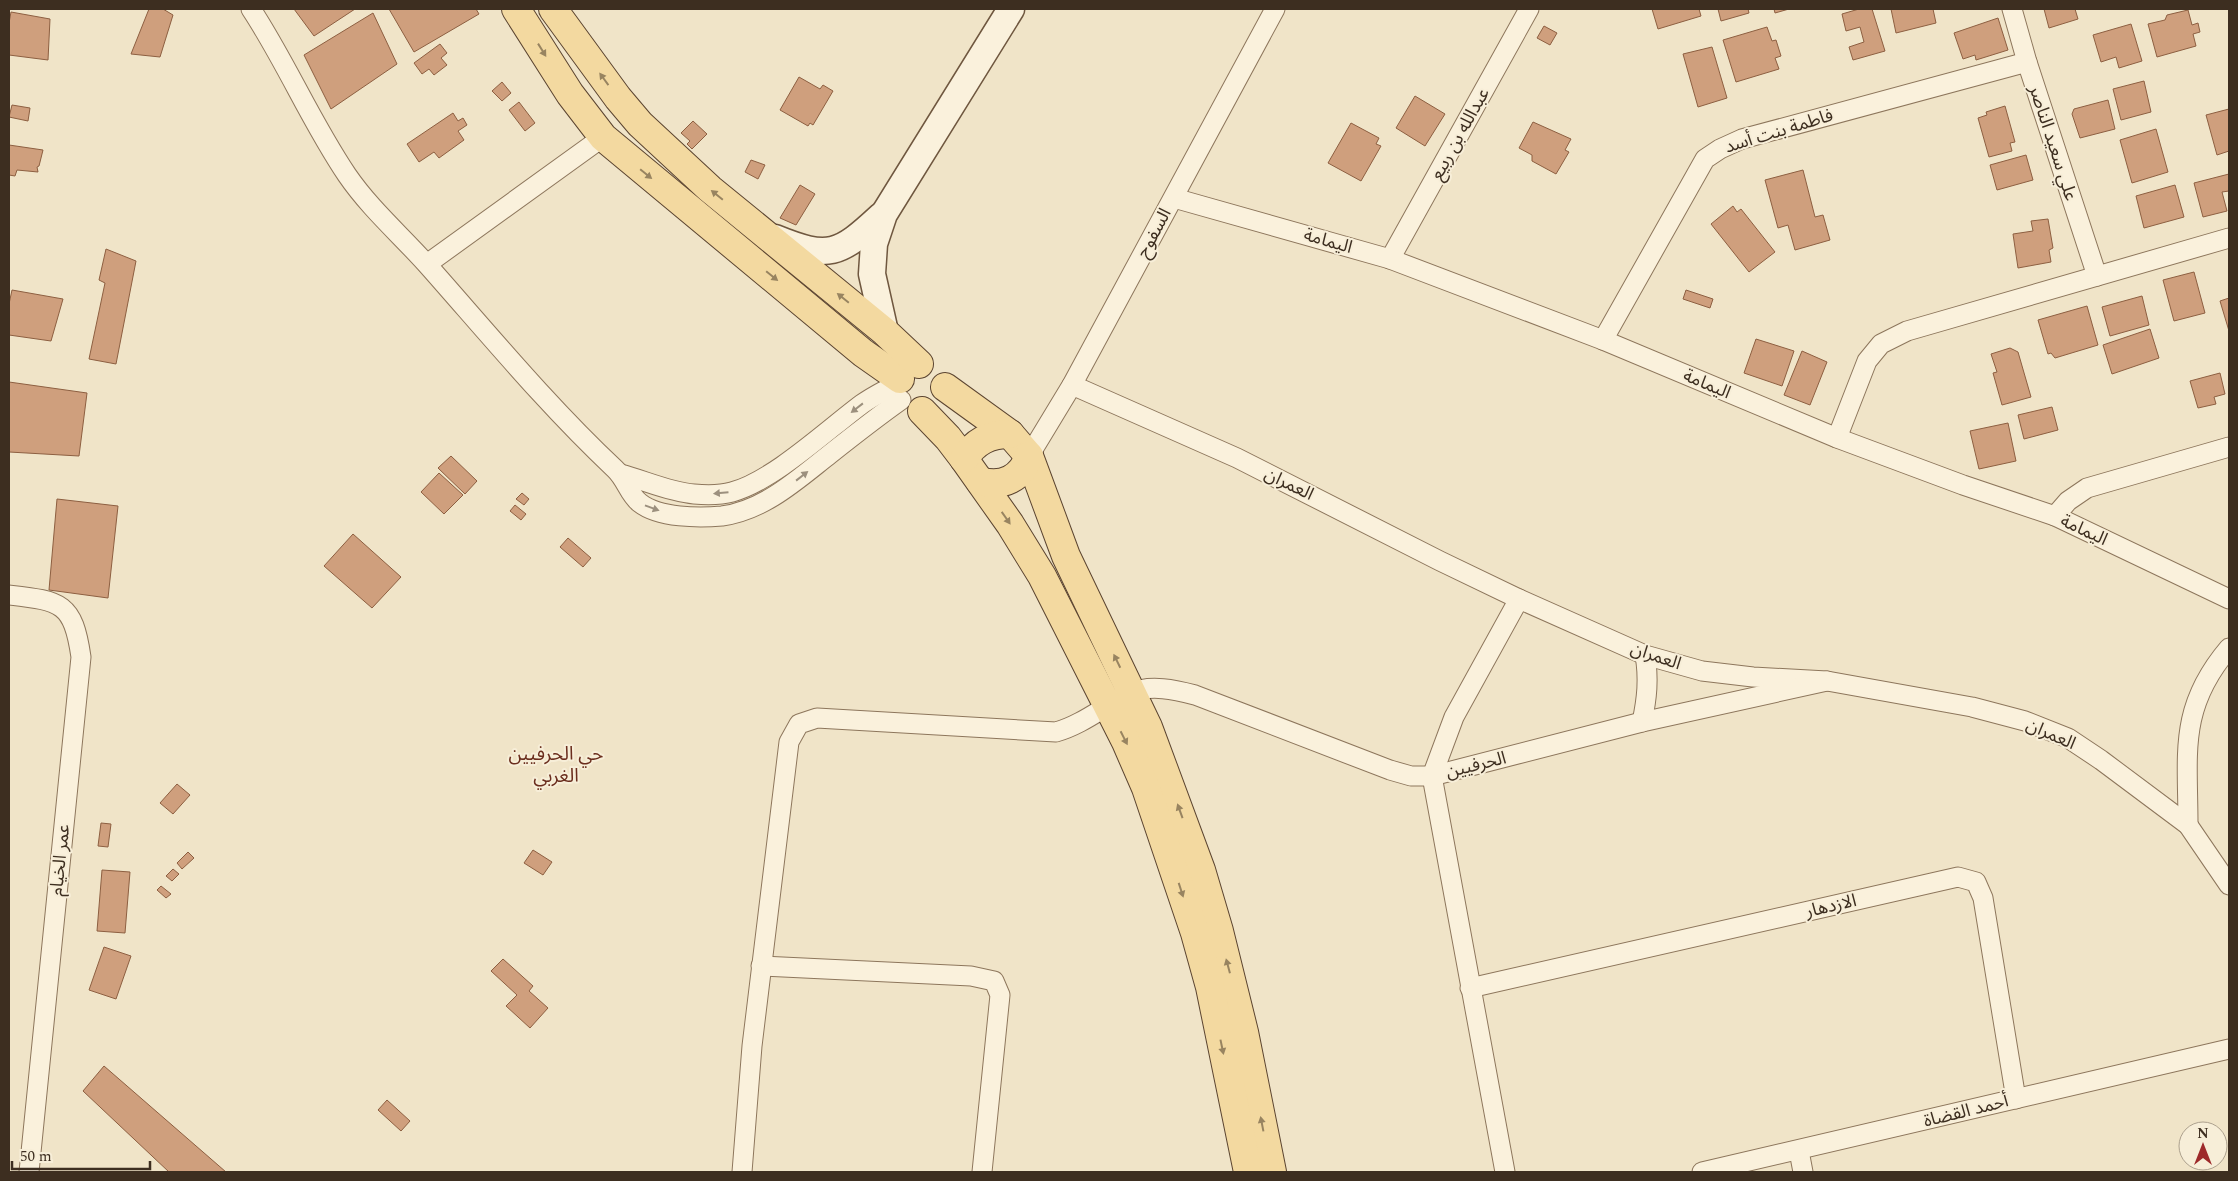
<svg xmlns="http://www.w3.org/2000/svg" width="2238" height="1181" viewBox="0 0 2238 1181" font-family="Spectral,'Noto Sans Arabic',serif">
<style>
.building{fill:#cf9f7d;stroke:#8d5f41}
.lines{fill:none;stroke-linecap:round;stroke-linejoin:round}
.street-casing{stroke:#8d765c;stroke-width:21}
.secondary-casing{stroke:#6f573f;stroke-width:29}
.primary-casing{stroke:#5b4430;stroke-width:30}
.street{stroke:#faf1dc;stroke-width:19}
.secondary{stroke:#faf1dc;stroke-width:26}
.primary{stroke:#f3d9a0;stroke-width:28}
.oneway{fill:#988460}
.oneway2{fill:#9c907e}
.labels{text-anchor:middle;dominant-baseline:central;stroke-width:4;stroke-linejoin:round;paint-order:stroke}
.street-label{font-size:18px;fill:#3d2e20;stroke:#f7eed8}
.neighbourhood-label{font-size:19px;fill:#6b2e1e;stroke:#f7eed8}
</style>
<rect width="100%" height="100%" fill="#f0e4c8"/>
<g class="building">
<path d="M149,9H163L173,15L160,57L131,54Z"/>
<path d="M294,9H355L314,36Z"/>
<path d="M389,9H476L479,14L414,52Z"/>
<path d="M1652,9H1699L1701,16L1658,29Z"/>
<path d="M1718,9H1748L1749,13L1721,21Z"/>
<path d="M1774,9H1789L1775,13Z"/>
<path d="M1859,9H1872L1885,51L1853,60L1849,47L1864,42L1860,27L1846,31L1842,14Z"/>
<path d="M1891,9H1933L1936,23L1896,33Z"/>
<path d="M2044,9H2075L2078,19L2049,28Z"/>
<path d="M2188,10L2192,25L2198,23L2200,32L2193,34L2196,46L2157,57L2148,24L2165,20L2167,15Z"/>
<path d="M11,12L50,19L48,60L9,55V23Z"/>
<path d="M373,13L397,64L331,109L304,55Z"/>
<path d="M1998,18L2008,50L1976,60L1975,55L1963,59L1954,33Z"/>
<path d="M2131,24L2142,61L2119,68L2116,57L2101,62L2093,35Z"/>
<path d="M1544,26L1557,33L1550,45L1537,38Z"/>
<path d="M1767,27L1772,41L1776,40L1781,56L1775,58L1779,69L1736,82L1723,40Z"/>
<path d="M440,44L447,53L441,58L447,65L434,75L429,69L422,74L414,63Z"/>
<path d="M1712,47L1727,98L1698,107L1683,54Z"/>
<path d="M799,77L820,89L823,85L833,91L813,125L810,123L808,126L780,110Z"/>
<path d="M2144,81L2151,112L2121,120L2113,89Z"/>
<path d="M502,82L511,93L502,101L492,91Z"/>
<path d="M1415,96L1445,114L1425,146L1396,128Z"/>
<path d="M2108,100L2115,129L2080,138L2072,114L2074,109Z"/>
<path d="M519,102L535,123L525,131L509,110Z"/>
<path d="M12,105L30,108L28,121L9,117Z"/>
<path d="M2005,106L2015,142L2010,143L2012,151L1989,157L1978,118L1987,115L1986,112Z"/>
<path d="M2229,109V151L2217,155L2206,115Z"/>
<path d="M453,113L458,121L463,118L467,125L458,131L464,140L439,158L434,152L419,162L407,144Z"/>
<path d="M693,121L707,134L692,149L687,144L690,141L681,133Z"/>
<path d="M1533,122L1571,139L1565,150L1569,152L1556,174L1532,161V155L1519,148Z"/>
<path d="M1351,123L1379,138L1376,144L1381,146L1361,181L1328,163Z"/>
<path d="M2156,129L2168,172L2132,183L2120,140Z"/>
<path d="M9,145L43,150L39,166L37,167L38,172L17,170L15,176L9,175Z"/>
<path d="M2026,155L2033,180L1997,190L1990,165Z"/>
<path d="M751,160L765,165L758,179L745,172Z"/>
<path d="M1803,170L1815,217L1823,215L1830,240L1795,250L1788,225L1778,228L1765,180Z"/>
<path d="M2229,174V191L2222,192L2227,211L2203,217L2194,183Z"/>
<path d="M800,185L815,194L796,225L780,218Z"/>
<path d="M2175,185L2184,217L2144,228L2136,196Z"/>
<path d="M1733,206L1737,212L1741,209L1775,252L1749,272L1711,224Z"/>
<path d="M2048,219L2053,248L2049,250L2051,262L2018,268L2013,234L2033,231L2031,221Z"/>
<path d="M106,249L136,261L116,364L89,359L105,283L99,280Z"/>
<path d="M2194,272L2205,313L2174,321L2163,280Z"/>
<path d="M12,290L63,299L51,341L9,335V304Z"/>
<path d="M1686,290L1713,299L1710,308L1683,299Z"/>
<path d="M2142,296L2149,325L2110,336L2102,307Z"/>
<path d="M2229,298V331L2220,301Z"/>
<path d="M2087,306L2098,345L2055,358L2051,353L2048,354L2038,320Z"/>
<path d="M2150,329L2159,358L2112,374L2103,345Z"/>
<path d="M1756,339L1794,351L1782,386L1744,373Z"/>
<path d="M2010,348L2018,352L2031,397L2002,405L1993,373L1997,372L1991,354Z"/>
<path d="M1802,351L1827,362L1810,405L1784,395Z"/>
<path d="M2220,373L2225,394L2214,397L2216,404L2198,408L2190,381Z"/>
<path d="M9,382L87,393L79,456L9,452Z"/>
<path d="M2052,407L2058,430L2024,439L2018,415Z"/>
<path d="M2008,423L2016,461L1979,469L1970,431Z"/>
<path d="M451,456L477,481L465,494L438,468Z"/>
<path d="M439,473L463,495L444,514L421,492Z"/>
<path d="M522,493L529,499L524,505L516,499Z"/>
<path d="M57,499L118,506L108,598L49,590Z"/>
<path d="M515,505L526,514L521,520L510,511Z"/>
<path d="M353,534L401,577L372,608L324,566Z"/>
<path d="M568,538L591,558L583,567L560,547Z"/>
<path d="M177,784L190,795L173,814L160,803Z"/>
<path d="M101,823L111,824L108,847L98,846Z"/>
<path d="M533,850L552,862L543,875L524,863Z"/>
<path d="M188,852L194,858L182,869L177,863Z"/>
<path d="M173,869L179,874L172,881L166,876Z"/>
<path d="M102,870L130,872L125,933L97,931Z"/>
<path d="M161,886L171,894L166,898L157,890Z"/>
<path d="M104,947L131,956L116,999L89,990Z"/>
<path d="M503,959L533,986L529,991L548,1008L530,1028L506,1006L517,995L491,971Z"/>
<path d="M104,1066L226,1172H169L83,1091Z"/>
<path d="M387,1100L410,1121L401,1131L378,1110Z"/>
</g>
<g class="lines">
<g class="street-casing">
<g id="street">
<path d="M251,9C286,62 311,122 347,175C371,210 403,237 431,269C491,337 549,407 615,469C626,479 629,495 640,503C659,518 699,518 722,516C765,510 798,479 830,454C854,435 877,417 901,400"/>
<path d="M2012,9L2027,62L2097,276"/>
<path d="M1174,198L1390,259L1603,340L1837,438L1963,485L2055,516L2229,599"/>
<path d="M1390,259L1529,9"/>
<path d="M427,264L603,137"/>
<path d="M1603,340L1705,159L1720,149L1742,139L2027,62"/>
<path d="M1072,385L1237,458L1440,561L1519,599L1645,655L1702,671L1753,677L1827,681L1972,707L2025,721L2068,738L2101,760L2188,825L2229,885"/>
<path d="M1837,438L1867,361L1881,344L1907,331L2229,238"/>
<path d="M1029,456L1072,385L1275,9"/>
<path d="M620,474C644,480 669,492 694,494C706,495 721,495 732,492C773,481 827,430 862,404C873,396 886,390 898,383"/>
<path d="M2055,516L2068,501L2087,488L2229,447"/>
<path d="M9,595C61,601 73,602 81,657L29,1172"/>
<path d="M1642,722C1647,698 1649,679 1645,655"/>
<path d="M2188,825C2188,753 2178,708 2229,648"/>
<path d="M761,966L971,976L994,981L1000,995L982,1172"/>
<path d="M1470,988L1958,877L1976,882L1983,898L2016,1099"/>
<path d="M1799,1151L1803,1172"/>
<path d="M742,1172L752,1046L789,742L799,724L817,718L1056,732C1084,724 1105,705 1131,693C1150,684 1176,690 1195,695L1390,770L1411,776H1432L1642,722L1827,681"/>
<path d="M1505,1172L1432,776L1454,717L1519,599"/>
<path d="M1702,1172L2229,1049"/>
</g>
</g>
<g class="secondary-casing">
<g id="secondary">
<path d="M775,238C829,260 839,255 881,216"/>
<path d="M885,332L872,274L874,244L884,214L1011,9"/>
</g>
</g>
<g class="primary-casing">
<g id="primary">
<path d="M516,9L570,94L603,137L863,353L900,379"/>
<path d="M553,9L618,98L640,124L710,189L885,332L919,364"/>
<path d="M945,387L1010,434L1029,456L1066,556L1148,727L1201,870L1219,931L1244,1032L1272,1172"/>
<path d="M922,411L948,438L964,459L1010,524L1042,576L1126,742L1146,788L1195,933L1210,987L1248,1172"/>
<path d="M964,459C975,441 990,434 1010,434"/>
<path d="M980,481C1002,488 1022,478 1029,456"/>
</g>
</g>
<use href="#street" class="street"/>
<use href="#secondary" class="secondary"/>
<use href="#primary" class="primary"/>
</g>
<defs><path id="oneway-solid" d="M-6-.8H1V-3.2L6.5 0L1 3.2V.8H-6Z" transform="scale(1.25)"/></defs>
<g class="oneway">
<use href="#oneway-solid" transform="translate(542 50) rotate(58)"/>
<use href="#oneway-solid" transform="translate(604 79) rotate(-126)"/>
<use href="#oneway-solid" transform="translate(646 174) rotate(39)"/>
<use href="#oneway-solid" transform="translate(717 195) rotate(-141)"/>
<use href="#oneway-solid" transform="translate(772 276) rotate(39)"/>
<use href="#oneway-solid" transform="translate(843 298) rotate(-141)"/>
<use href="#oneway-solid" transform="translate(1006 518) rotate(55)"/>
<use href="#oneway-solid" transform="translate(1117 661) rotate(-116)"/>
<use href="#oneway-solid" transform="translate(1124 738) rotate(63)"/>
<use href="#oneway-solid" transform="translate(1180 811) rotate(-110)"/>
<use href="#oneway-solid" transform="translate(1181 890) rotate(72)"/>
<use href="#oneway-solid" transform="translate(1228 966) rotate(-105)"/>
<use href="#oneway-solid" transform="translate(1222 1047) rotate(78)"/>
<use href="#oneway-solid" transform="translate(1262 1124) rotate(-101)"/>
</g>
<g class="oneway2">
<use href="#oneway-solid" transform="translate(857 408) rotate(142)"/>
<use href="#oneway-solid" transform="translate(802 476) rotate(-38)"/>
<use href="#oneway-solid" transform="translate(721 493) rotate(175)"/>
<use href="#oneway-solid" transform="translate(652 508) rotate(20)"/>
</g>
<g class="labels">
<g class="street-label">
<text transform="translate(1779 131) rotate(-17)">فاطمة بنت أسد</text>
<text transform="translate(1460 134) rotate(-61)">عبدالله بن ربيع</text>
<text transform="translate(2053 143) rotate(72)">علي سعيد الناصر</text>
<text transform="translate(1154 233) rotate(-62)">السفوح</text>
<text transform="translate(1328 241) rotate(16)">اليمامة</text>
<text transform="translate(1707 384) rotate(23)">اليمامة</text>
<text transform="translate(1289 484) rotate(26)">العمران</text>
<text transform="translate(2084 530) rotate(25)">اليمامة</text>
<text transform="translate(1656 656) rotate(19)">العمران</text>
<text transform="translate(2051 734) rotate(24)">العمران</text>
<text transform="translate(1476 765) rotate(-14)">الحرفيين</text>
<text transform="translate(60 860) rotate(-84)">عمر الخيام</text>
<text transform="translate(1831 906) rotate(-13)">الازدهار</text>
<text transform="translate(1966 1111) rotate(-14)">أحمد القضاة</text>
</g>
<g class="neighbourhood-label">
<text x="556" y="754">حي الحرفيين<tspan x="556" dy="22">الغربي</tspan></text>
</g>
</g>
<rect width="2238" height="1181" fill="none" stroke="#3d2e20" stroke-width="20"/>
<g transform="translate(2203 1146)"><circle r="24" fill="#f7eed8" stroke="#ada18e"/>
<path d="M0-4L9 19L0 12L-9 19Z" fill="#9e2a2b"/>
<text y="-8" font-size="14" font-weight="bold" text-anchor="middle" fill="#3d2e20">N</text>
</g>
<path d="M12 1161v8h138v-8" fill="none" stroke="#3d2e20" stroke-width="2.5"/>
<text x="20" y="1161" font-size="15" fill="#3d2e20" stroke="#f7eed8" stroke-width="4" paint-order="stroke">50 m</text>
</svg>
